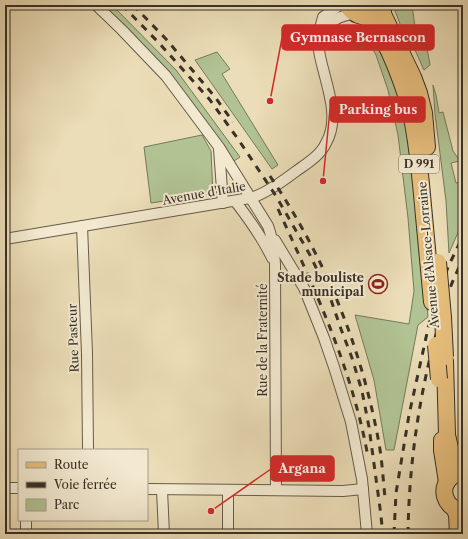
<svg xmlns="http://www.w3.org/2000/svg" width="468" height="539" viewBox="0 0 468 539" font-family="'Libre Caslon Text',serif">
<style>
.green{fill:#b1c293;stroke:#757a5c}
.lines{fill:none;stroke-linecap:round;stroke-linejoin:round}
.street-casing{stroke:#665c4a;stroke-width:12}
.primary-casing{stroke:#393126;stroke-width:18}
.street{stroke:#f2e9d0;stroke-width:10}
.primary{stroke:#e6be7c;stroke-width:16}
.rail{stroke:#393126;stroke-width:3;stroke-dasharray:7 7;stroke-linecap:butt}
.primary-bridge-casing{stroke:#393126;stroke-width:18;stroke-linecap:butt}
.primary-bridge{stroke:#e6be7c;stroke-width:16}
.labels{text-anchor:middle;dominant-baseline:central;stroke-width:4;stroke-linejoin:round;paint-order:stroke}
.shield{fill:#f2e9d0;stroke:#706859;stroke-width:1}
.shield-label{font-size:11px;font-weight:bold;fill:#393126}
.street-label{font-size:12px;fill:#393126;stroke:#f2e9d0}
.poi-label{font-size:12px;font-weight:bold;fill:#393126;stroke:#f2e9d0;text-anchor:end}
.leader{fill:none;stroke:#d62828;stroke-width:1.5}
.callout-dot{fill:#d62828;stroke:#f2e9d0;stroke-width:1.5}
.callout{fill:#d62828;stroke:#d62828;stroke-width:1.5}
.callout-label{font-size:13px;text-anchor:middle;font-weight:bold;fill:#fff}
</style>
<rect width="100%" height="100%" fill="#ebddb7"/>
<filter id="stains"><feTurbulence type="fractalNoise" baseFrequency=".005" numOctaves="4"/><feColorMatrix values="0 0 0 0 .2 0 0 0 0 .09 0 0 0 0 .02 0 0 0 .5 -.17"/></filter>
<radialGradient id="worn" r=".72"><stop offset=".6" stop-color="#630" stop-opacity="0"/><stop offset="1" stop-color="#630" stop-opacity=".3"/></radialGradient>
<g class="green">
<path d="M101,5H112L176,70L240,157L234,161L169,74Z"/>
<path d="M406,5H412L415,27L423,25L430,65L424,70L411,41L403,32L394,8Z"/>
<path d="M373,33L386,57L410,132L428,317L418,325L394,450H386L374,380L355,315L409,324L414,291L408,218L398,135L388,90L376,55L366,37Z"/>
<path d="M217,52L230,69L222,74L278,165L272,169L195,60Z"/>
<path d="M433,85L436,95L439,113L443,112L453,151L460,161L451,163L456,183L463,182V221L449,253L446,201L435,114Z"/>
<path d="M202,135L211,151L213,194L151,203L144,147Z"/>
</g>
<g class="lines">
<g class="street-casing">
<g id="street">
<path d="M96,5L122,30L166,76L219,147L268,226C273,239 274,251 275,264L276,490"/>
<path d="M319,34C329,23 338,15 354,14"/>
<path d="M219,149L223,203"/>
<path d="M235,201C249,219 262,237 272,258"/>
<path d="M82,226L87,353L88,450"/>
<path d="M5,239L250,198C264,195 283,181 295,172C306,164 320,156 326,143C343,114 321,75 318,44C317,35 321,26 323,17L340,5"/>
<path d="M275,240L304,288L324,338L334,367L351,422L362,479L367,534"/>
<path d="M5,488H19"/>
<path d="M147,489L343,491L363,489"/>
<path d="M162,490L164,534"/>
<path d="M228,490V534"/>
<path d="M26,520V534"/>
</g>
</g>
<g class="primary-casing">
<g id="primary">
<path d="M347,5C353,15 363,19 374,14"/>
<path d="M383,7V14L413,77L419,93L424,113L427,147"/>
<path d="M365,17C376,24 383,39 389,51C397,69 404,87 409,105C416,131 418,157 421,184C425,223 428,263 432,302"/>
<path d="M445,361L447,435L450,448L461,469L463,472"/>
<path d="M442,440V450L447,482"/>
<path d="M454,475C437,486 444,509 463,511"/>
<path d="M455,510L457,515L458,534"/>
</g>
</g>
<use href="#street" class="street"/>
<use href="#primary" class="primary"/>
<g class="rail">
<path d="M122,5L160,44L210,100L238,139L276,196L310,255L330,297L341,329L352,358L362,391L369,427L380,508L383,534"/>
<path d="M133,5L166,39L215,97L233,122"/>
<path d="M270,176C324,256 360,343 378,438C382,458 383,478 385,498"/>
<path d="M278,209C315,290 352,368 368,457"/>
<path d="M394,534L396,493L409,415L429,324L448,267L463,236"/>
<path d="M408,534C409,455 422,376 446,300C450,286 457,272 463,258"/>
</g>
<g class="primary-bridge-casing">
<g id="primary-bridge">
<path d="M438,262L443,317L445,357"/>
<path d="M436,345L439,379"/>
</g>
</g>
<use href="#primary-bridge" class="primary-bridge"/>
</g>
<defs>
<g id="stadium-ring" transform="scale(1)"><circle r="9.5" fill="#f2e9d0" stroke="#8f2418" stroke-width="1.5"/><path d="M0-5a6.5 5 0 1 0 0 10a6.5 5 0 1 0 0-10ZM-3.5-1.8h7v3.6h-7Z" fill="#8f2418"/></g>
</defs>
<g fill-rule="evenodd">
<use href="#stadium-ring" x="378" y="284"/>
</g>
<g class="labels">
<rect class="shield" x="399" y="155" width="40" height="18" rx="3"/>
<g class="shield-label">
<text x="419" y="164">D 991</text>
</g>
<g class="street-label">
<text transform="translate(204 193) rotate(-10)">Avenue d'Italie</text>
<text transform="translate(428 255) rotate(-95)">Avenue d'Alsace-Lorraine</text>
<text transform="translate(73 338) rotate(-92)">Rue Pasteur</text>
<text transform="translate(262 340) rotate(-90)">Rue de la Fraternité</text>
</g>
<g class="poi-label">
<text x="364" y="277">Stade bouliste<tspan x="364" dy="14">municipal</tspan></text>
</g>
</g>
<path class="leader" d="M270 101L282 38M323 181L330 109M211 511L271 469"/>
<g class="callout-dot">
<circle cx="270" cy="101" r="4"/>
<circle cx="323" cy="181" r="4"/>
<circle cx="211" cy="511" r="4"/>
</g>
<g class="callout">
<rect x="282" y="25" width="152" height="25" rx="4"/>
<rect x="330" y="97" width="95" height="25" rx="4"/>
<rect x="271" y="456" width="63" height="25" rx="4"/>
</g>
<g class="callout-label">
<text x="358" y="42">Gymnase Bernascon</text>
<text x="378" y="114">Parking bus</text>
<text x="302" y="473">Argana</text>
</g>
<rect width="468" height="539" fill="none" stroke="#ebddb7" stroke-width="20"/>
<rect x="6" y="6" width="456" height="527" fill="none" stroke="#393126" stroke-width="2"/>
<rect x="10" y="10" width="448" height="519" fill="none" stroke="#393126"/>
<rect x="18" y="449" width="130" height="72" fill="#f2e9d0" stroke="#a89f8c"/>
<rect x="26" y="462" width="20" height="6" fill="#e6be7c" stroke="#a89f8c"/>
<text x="54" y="469" font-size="12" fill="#393126">Route</text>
<rect x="26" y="482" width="20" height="6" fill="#393126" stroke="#a89f8c"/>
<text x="54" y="489" font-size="12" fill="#393126">Voie ferrée</text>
<rect x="26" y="499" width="20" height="12" fill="#b1c293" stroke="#a89f8c"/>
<text x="54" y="509" font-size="12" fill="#393126">Parc</text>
<rect width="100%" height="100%" filter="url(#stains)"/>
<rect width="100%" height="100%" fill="url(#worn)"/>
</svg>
